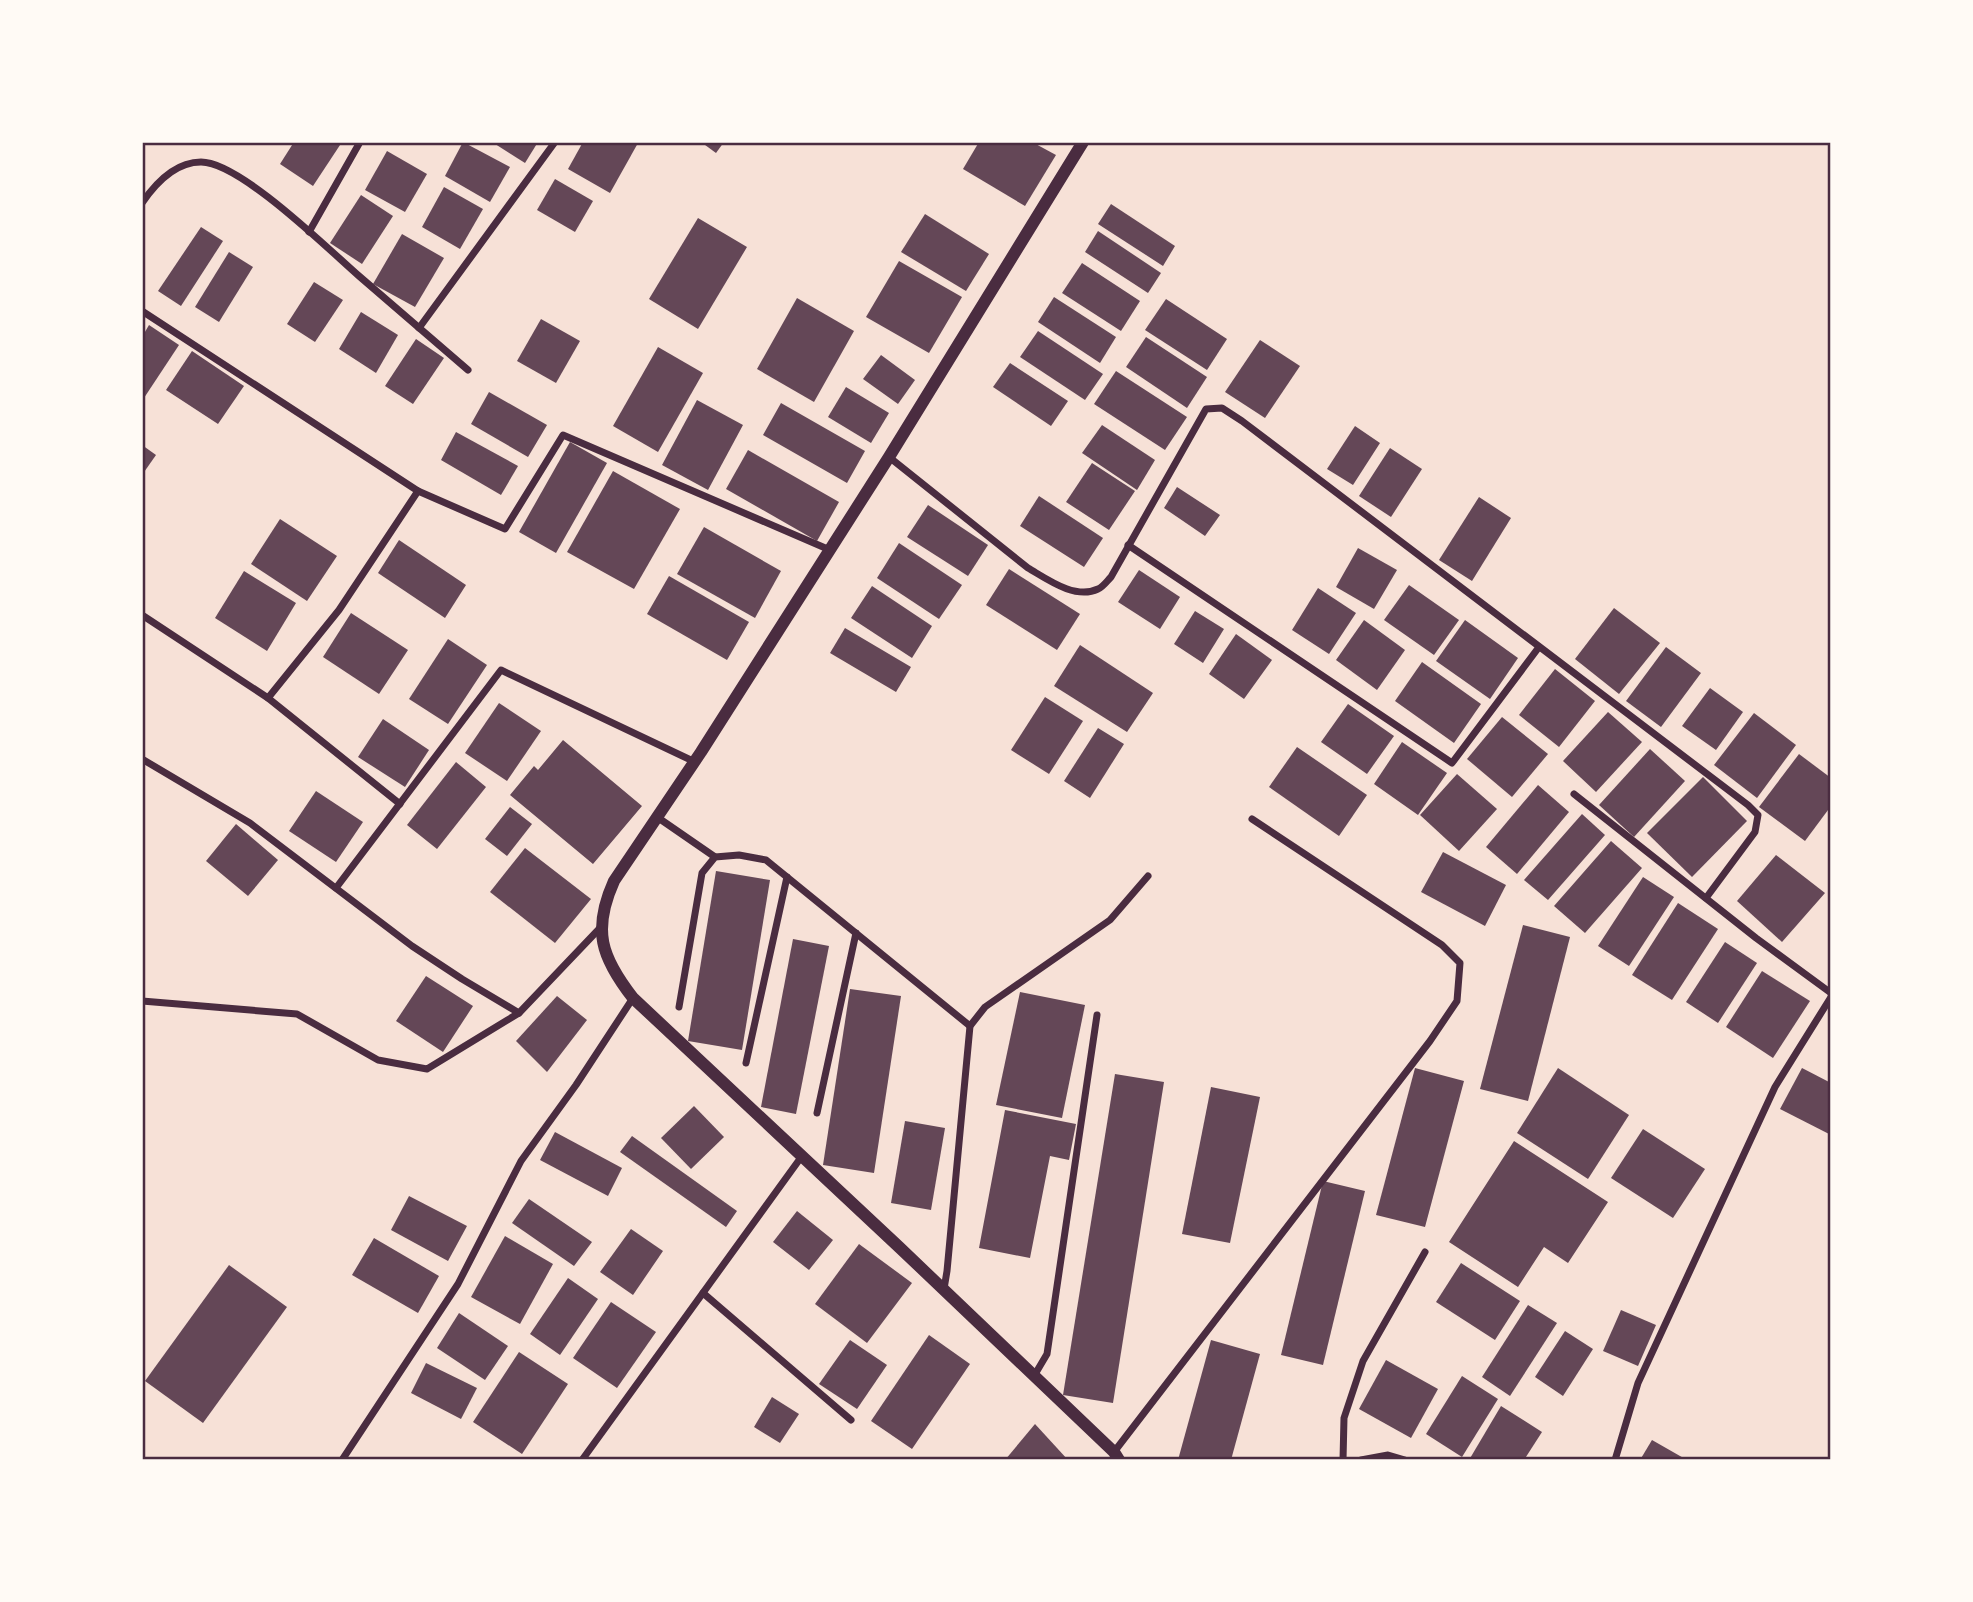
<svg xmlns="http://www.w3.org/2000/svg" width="1973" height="1602" viewBox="0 0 1973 1602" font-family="'PT Sans Narrow',sans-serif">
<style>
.building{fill:#644757}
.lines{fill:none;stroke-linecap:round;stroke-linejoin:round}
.minor{stroke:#4a2c40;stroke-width:7}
.tertiary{stroke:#4a2c40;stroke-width:12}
.neatline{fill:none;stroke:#4a2c40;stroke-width:2.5}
</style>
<rect width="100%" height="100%" fill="#f7e1d7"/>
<g class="building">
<path d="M294,142H342L313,186L280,164Z"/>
<path d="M463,142L510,167L490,202L445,176Z"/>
<path d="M492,142H538L525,163Z"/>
<path d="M583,142L638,143L610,193L568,169Z"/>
<path d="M701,142H724L716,153Z"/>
<path d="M979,142H1032L1056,155L1025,206L963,169Z"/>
<path d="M387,151L427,174L405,212L365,190Z"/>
<path d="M555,179L593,201L575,232L537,210Z"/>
<path d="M444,187L483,209L460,249L422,227Z"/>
<path d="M361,195L393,216L362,264L330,243Z"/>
<path d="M1111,204L1175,246L1163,266L1098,224Z"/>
<path d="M925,214L989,254L966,291L901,252Z"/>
<path d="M698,218L747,247L698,329L649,299Z"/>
<path d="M201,227L223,241L181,306L158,291Z"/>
<path d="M1098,231L1161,273L1148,293L1085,252Z"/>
<path d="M402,234L444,258L415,307L373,284Z"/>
<path d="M229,252L253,267L219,322L195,307Z"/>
<path d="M899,261L962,297L929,353L866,317Z"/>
<path d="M1082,263L1140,301L1121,331L1062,293Z"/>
<path d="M314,282L343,300L315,342L287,324Z"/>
<path d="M1054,297L1116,337L1100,363L1038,322Z"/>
<path d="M797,298L854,331L814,402L757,369Z"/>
<path d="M1166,299L1227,339L1207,370L1145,330Z"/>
<path d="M361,312L398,335L376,373L339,349Z"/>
<path d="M541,319L580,341L556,383L517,361Z"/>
<path d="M149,325L179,345L142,401V337Z"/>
<path d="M1038,331L1103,374L1085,400L1020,357Z"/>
<path d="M1146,337L1207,377L1187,408L1126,367Z"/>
<path d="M416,339L444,358L413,404L385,386Z"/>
<path d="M1260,340L1300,366L1265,418L1225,392Z"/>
<path d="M658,347L703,373L658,452L613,426Z"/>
<path d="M192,351L244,386L218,424L166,390Z"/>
<path d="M881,355L915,380L898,404L863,379Z"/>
<path d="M1010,363L1068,401L1051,426L993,387Z"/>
<path d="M1116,371L1187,417L1165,450L1094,404Z"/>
<path d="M846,387L889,413L871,443L828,417Z"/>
<path d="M489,392L547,425L528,457L471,424Z"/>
<path d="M697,400L743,425L708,490L662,465Z"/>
<path d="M781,403L865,451L847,483L763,435Z"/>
<path d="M1102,425L1155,460L1137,490L1082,453Z"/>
<path d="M1355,426L1380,443L1353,485L1327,469Z"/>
<path d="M456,432L518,466L501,495L441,460Z"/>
<path d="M570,442L607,463L556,553L519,532Z"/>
<path d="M142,445L156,455L142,475Z"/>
<path d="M1390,448L1422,469L1391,517L1359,496Z"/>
<path d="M748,450L839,502L817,541L726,489Z"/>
<path d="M1092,463L1135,491L1109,530L1066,502Z"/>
<path d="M613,471L680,509L634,589L567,552Z"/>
<path d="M1177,487L1220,515L1205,536L1164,508Z"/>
<path d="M1039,496L1103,538L1084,567L1020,526Z"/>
<path d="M1479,497L1511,518L1472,581L1439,560Z"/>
<path d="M928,505L988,545L968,576L907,537Z"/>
<path d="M280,519L337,556L307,601L251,564Z"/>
<path d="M704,527L781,571L755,618L677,574Z"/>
<path d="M399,540L466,585L445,618L378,573Z"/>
<path d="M899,543L962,585L939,619L877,578Z"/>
<path d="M1358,548L1397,570L1374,609L1336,587Z"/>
<path d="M1009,569L1080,614L1057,650L986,605Z"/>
<path d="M1139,570L1180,597L1160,629L1118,602Z"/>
<path d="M244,571L296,603L267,651L215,618Z"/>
<path d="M669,576L749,622L727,660L647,614Z"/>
<path d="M1409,585L1459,620L1434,655L1384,620Z"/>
<path d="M872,586L932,626L912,658L851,618Z"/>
<path d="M1318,588L1356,613L1329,654L1292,630Z"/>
<path d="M1614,608L1660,643L1619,694L1575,659Z"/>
<path d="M1195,611L1224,629L1203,663L1174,644Z"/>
<path d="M351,613L408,650L379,694L323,657Z"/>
<path d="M1364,620L1405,650L1377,690L1336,660Z"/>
<path d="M1465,620L1518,658L1490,699L1436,661Z"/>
<path d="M845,628L911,667L896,692L830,653Z"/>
<path d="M1236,634L1272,660L1244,699L1209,674Z"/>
<path d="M448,639L487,665L448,724L409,699Z"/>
<path d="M1080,645L1153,693L1127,732L1054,686Z"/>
<path d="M1666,647L1701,673L1661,727L1626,701Z"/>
<path d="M1422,662L1481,704L1454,743L1395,701Z"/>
<path d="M1555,669L1595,701L1559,747L1519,715Z"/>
<path d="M1710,688L1743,712L1716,750L1682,726Z"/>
<path d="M1045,697L1083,721L1049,774L1011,750Z"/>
<path d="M499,703L541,731L507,781L465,753Z"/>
<path d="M1348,704L1394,736L1367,774L1321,742Z"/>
<path d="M1608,712L1642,742L1596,792L1563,761Z"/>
<path d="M1754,713L1796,745L1757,798L1714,765Z"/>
<path d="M1502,717L1548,754L1512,797L1467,759Z"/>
<path d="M383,719L429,750L405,787L358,757Z"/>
<path d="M1098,728L1124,744L1090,798L1064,781Z"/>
<path d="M563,740L642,806L593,864L510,795L534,766L538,770Z"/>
<path d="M1402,742L1447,773L1418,815L1374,784Z"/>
<path d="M1297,747L1367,795L1339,836L1269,787Z"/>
<path d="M1650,749L1685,781L1634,837L1599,805Z"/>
<path d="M1799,754L1831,778V806L1805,841L1759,807Z"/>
<path d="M456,762L486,787L437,849L407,825Z"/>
<path d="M1457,774L1497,809L1459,851L1420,815Z"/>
<path d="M1703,777L1747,821L1692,877L1647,833Z"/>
<path d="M1538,785L1569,812L1517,874L1486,847Z"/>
<path d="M316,791L363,822L336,862L289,831Z"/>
<path d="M510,807L532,824L507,856L485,839Z"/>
<path d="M1582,814L1605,835L1548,900L1524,880Z"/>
<path d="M236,824L278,860L248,896L206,861Z"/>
<path d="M1611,841L1642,868L1585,933L1554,906Z"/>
<path d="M525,848L591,899L555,943L490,892Z"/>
<path d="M1443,852L1506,885L1485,926L1421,892Z"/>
<path d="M1776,855L1825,893L1782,942L1737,901Z"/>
<path d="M716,871L770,880L742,1050L688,1041Z"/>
<path d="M1643,877L1674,897L1629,966L1598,946Z"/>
<path d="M1678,903L1718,929L1672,1000L1632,975Z"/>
<path d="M1523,925L1570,937L1528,1101L1480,1089Z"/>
<path d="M793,939L829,946L796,1114L761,1107Z"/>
<path d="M1725,942L1757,963L1718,1023L1686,1002Z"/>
<path d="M1762,971L1810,1001L1773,1058L1726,1027Z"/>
<path d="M426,976L473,1006L443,1052L396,1021Z"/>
<path d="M850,989L901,996L874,1173L823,1165Z"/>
<path d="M1020,992L1085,1005L1062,1118L996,1105Z"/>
<path d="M557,996L587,1020L547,1072L516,1041Z"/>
<path d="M1415,1068L1464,1081L1425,1227L1376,1215Z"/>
<path d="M1558,1068L1629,1115L1588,1179L1517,1133Z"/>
<path d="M1802,1068L1831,1083V1135L1780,1109Z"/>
<path d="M1115,1074L1164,1082L1113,1403L1063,1395Z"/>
<path d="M1211,1087L1260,1097L1230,1243L1182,1234Z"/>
<path d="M694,1106L724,1137L691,1169L661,1138Z"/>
<path d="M1005,1110L1076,1124L1069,1160L1050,1156L1030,1258L979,1248Z"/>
<path d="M905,1121L945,1128L931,1210L891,1203Z"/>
<path d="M1643,1129L1705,1169L1673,1218L1611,1178Z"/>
<path d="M555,1132L622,1168L608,1196L540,1160Z"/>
<path d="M632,1136L737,1211L726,1227L620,1152Z"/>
<path d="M1514,1141L1608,1202L1568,1263L1544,1247L1518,1287L1449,1242Z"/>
<path d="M1323,1181L1365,1191L1323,1365L1281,1355Z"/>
<path d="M409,1196L467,1226L448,1261L391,1230Z"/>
<path d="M529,1199L592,1242L574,1266L512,1223Z"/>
<path d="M797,1211L833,1240L809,1270L773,1242Z"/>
<path d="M631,1229L663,1251L633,1295L600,1272Z"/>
<path d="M505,1236L553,1264L520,1324L471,1297Z"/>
<path d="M374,1238L439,1276L418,1313L352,1275Z"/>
<path d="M859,1244L912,1283L867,1343L815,1304Z"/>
<path d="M1461,1263L1520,1301L1495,1340L1436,1302Z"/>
<path d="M229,1265L287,1307L203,1423L145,1381Z"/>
<path d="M568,1278L598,1299L560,1355L530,1334Z"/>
<path d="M611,1302L656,1332L617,1388L573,1358Z"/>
<path d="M1528,1305L1557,1323L1510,1396L1482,1377Z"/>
<path d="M1621,1310L1656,1325L1638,1366L1603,1351Z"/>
<path d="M459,1313L508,1346L485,1380L437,1348Z"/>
<path d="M1565,1331L1593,1349L1563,1396L1535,1377Z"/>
<path d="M929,1335L970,1364L912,1449L871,1421Z"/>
<path d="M850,1340L887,1365L857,1409L819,1384Z"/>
<path d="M1211,1340L1260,1354L1231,1460H1178Z"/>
<path d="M519,1352L568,1384L522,1454L473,1422Z"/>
<path d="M1386,1360L1438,1389L1411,1438L1359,1409Z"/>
<path d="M426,1363L477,1388L461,1419L411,1393Z"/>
<path d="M1462,1376L1498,1399L1462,1457L1426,1434Z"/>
<path d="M772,1397L799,1414L780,1443L754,1427Z"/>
<path d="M1501,1406L1542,1432L1524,1460H1469Z"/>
<path d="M1035,1424L1068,1460H1005Z"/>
<path d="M1652,1440L1687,1460H1640Z"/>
</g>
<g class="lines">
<g class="minor">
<path d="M142,203C155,184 175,162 201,162C240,162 328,249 359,276C395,307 431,338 468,370"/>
<path d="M309,232L360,142"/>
<path d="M142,311L418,491L505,529L563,435L830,550"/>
<path d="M419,328L555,142"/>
<path d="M889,457L1028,568C1047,579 1075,600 1098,589C1103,587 1107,581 1111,577L1206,409L1222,408L1242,421L1748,805L1758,815L1755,832L1706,898"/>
<path d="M1128,545L1452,763L1539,647"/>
<path d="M142,615L268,698L400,804"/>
<path d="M268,698L339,610L418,491"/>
<path d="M142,759L250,823L412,946L462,979L519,1013"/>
<path d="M1574,794L1756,938L1831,993"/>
<path d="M657,817L715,857"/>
<path d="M336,888L501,670L695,762"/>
<path d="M142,1001L297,1014L378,1060L427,1069L519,1013L600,928"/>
<path d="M679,1007L702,873L715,857L739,855L766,860L970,1026"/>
<path d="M746,1063L787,877"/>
<path d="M817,1113L856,933"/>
<path d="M944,1289L947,1271L970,1026L985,1007L1110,920L1148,876"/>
<path d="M703,1293L851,1420"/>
<path d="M1034,1376L1047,1354L1097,1015"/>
<path d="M1114,1452L1430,1041L1457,1001L1460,963L1442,945L1252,819"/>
<path d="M342,1460L458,1284L521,1161L576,1085L633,998"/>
<path d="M582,1460L802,1156"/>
<path d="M1343,1460L1344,1418L1363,1361L1425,1252"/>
<path d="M1361,1460L1388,1455L1405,1460"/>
<path d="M1615,1460L1638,1383L1775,1087L1831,997"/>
</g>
<path class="tertiary" d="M1083,142L889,457L701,752L614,881C592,930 601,957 633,998L899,1247L1114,1452L1119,1460"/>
</g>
<rect width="1973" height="1602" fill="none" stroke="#fffaf5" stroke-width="287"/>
<rect x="144" y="144" width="1685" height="1314" class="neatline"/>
</svg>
